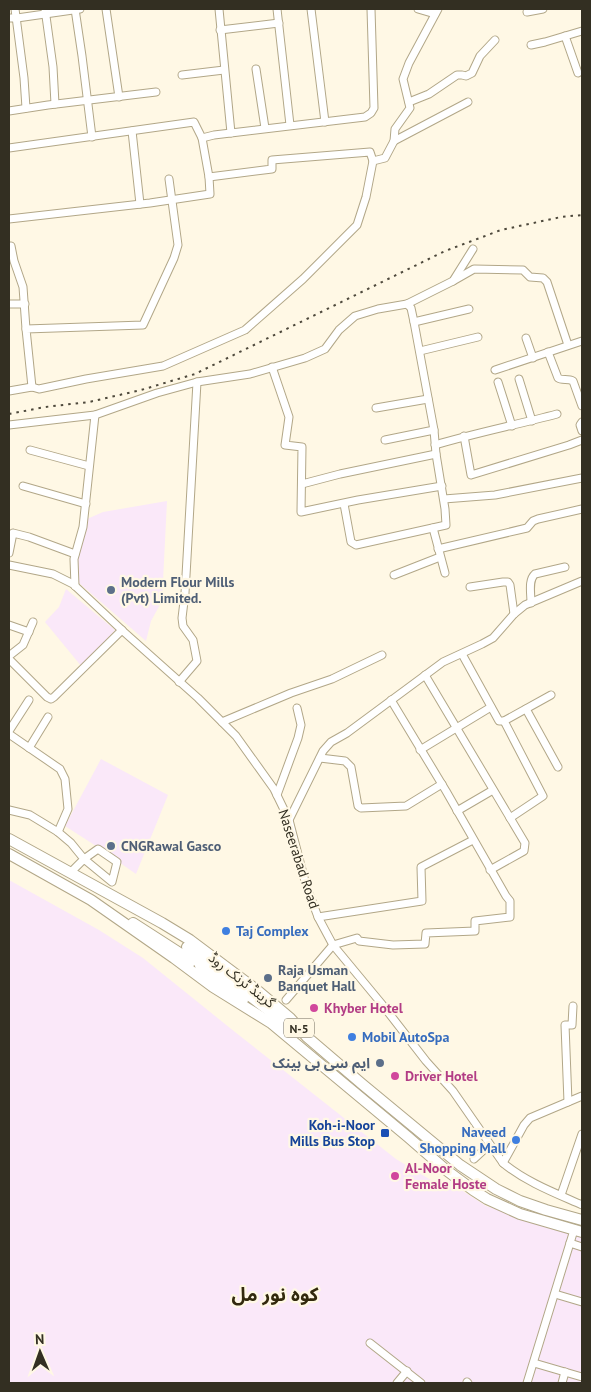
<svg xmlns="http://www.w3.org/2000/svg" width="591" height="1392" viewBox="0 0 591 1392" font-family="'PT Sans','Noto Sans Arabic',sans-serif">
<style>
.industrial{fill:#fae8f9}
.lines{fill:none;stroke-linecap:round;stroke-linejoin:round}
.minor-casing{stroke:#b2a788;stroke-width:9}
.highway-casing{stroke:#b2a788;stroke-width:12}
.minor{stroke:#fff;stroke-width:7}
.highway{stroke:#fff;stroke-width:10}
.rail{stroke:#4e493c;stroke-width:2;stroke-dasharray:2.5 5;stroke-linecap:butt}
.service-dot{fill:#5c6f8a;stroke:#fff8e5;stroke-width:2}
.shop-dot{fill:#3f7fe0;stroke:#fff8e5;stroke-width:2}
.hotel-dot{fill:#d1479c;stroke:#fff8e5;stroke-width:2}
.transit-dot{fill:#1a4fb4;stroke:#fff8e5;stroke-width:2}
.labels{text-anchor:middle;dominant-baseline:central;stroke-width:4.5;stroke-linejoin:round;paint-order:stroke}
.shield{fill:#fff8e5;stroke:#706b5c;stroke-width:1}
.shield-label{font-size:12px;font-weight:bold;fill:#332f22}
.service-label{font-size:14px;font-weight:bold;fill:#4e5e75;stroke:#fff8e5;text-anchor:start}
.street-label{font-size:14px;fill:#332f22;stroke:#fff8e5}
.shop-label{font-size:14px;font-weight:bold;fill:#366cbe;stroke:#fff8e5;text-anchor:start}
.hotel-label{font-size:14px;font-weight:bold;fill:#b23c85;stroke:#fff8e5;text-anchor:start}
.transit-label{font-size:14px;font-weight:bold;fill:#164399;stroke:#fff8e5;text-anchor:end}
.district-label{font-size:19px;font-weight:bold;fill:#32290d;stroke:#fff8e5}
</style>
<rect width="100%" height="100%" fill="#fff8e5"/>
<g class="industrial">
<path d="M167,501L162,601L151,621L146,641L79,583L78,560L87,519L103,512Z"/>
<path d="M66,589L115,630L82,667L45,622L59,607Z"/>
<path d="M101,759L168,795L136,874L93,844L65,826Z"/>
<path d="M9,880L99,930L143,958L235,1032L396,1159L431,1180L451,1181L458,1188L486,1206L582,1238V1383H9Z"/>
</g>
<g class="lines">
<g class="minor-casing">
<g id="minor">
<path d="M15,9L24,78L26,108"/>
<path d="M45,9L53,67L55,104"/>
<path d="M75,9L82,56L92,137"/>
<path d="M106,9L119,97"/>
<path d="M219,9L231,133"/>
<path d="M277,9L290,125"/>
<path d="M311,9L325,122"/>
<path d="M418,9L435,14"/>
<path d="M527,12L543,9"/>
<path d="M9,18H17L80,9"/>
<path d="M220,30L279,23"/>
<path d="M565,36L578,73"/>
<path d="M531,45L545,42L582,31"/>
<path d="M256,69L265,128"/>
<path d="M182,75L224,70"/>
<path d="M409,102L429,94L457,75H462L466,76L472,73L480,56L495,40"/>
<path d="M9,111L48,105L156,92"/>
<path d="M132,131L140,204"/>
<path d="M394,141L468,102"/>
<path d="M9,148L194,122L202,138"/>
<path d="M209,177L272,169V160L370,152L373,161"/>
<path d="M9,219L150,203L210,194L209,177L202,138L214,135L365,117L371,113L374,108L371,9"/>
<path d="M11,246L14,261L23,287L26,329"/>
<path d="M453,281L474,269L523,270L530,277L543,278L547,282L568,345"/>
<path d="M9,304H25"/>
<path d="M414,322L469,309"/>
<path d="M526,338L533,358"/>
<path d="M420,351L478,337"/>
<path d="M548,352L558,378C562,381 568,378 573,381L582,406"/>
<path d="M272,367L289,417L285,445L302,447L301,512L358,500L442,486"/>
<path d="M495,370L582,341"/>
<path d="M519,379L532,421"/>
<path d="M498,382L512,426"/>
<path d="M32,387L26,329L143,325L174,258L178,245L169,179"/>
<path d="M9,391L32,387L39,389L86,379L163,366L245,330L303,279L357,225L366,197L373,161L385,158L394,141L395,129L410,108L403,79L409,63L438,9"/>
<path d="M376,408L428,399"/>
<path d="M582,422L580,425L582,431"/>
<path d="M9,425L95,415L157,393L197,382L250,374L305,358L325,349L339,330L355,316L378,309L407,304L453,281L473,249"/>
<path d="M464,436L471,475L569,445L582,440"/>
<path d="M385,440L434,430"/>
<path d="M435,445C475,433 516,425 557,414"/>
<path d="M30,450L89,466"/>
<path d="M302,484L340,474L436,454"/>
<path d="M23,486L86,504"/>
<path d="M444,499L495,495L582,478"/>
<path d="M344,504L351,542L356,545L446,525L445,509L436,454L434,430L414,322L411,308L407,304"/>
<path d="M433,528L445,573"/>
<path d="M438,549L527,528L533,521L538,519L582,509"/>
<path d="M9,553L13,533L29,537L75,554"/>
<path d="M9,565L53,574L73,584L124,632L198,698L236,736L274,789L289,820L306,885L318,917L333,945L381,1003L426,1061L453,1091L503,1163C526,1182 555,1193 582,1205"/>
<path d="M394,575L440,557"/>
<path d="M75,586L74,559L83,527L95,415"/>
<path d="M470,587L503,582H508L510,585L514,614"/>
<path d="M531,603C531,593 528,580 535,574L565,567"/>
<path d="M9,625L29,632"/>
<path d="M462,654L499,721H504L551,695"/>
<path d="M9,656L23,645L33,622"/>
<path d="M9,659L47,697L51,699L54,697L122,630"/>
<path d="M425,675L525,843L524,851L490,870"/>
<path d="M179,682L197,661L193,640L183,626L182,618L185,593L197,382"/>
<path d="M526,709L558,767"/>
<path d="M504,721L543,796L510,818"/>
<path d="M222,722L291,693L332,679L382,655"/>
<path d="M9,731L29,700"/>
<path d="M9,734L60,769L65,779L68,809L58,832"/>
<path d="M29,748L48,717"/>
<path d="M420,750L491,707"/>
<path d="M320,758L345,761L351,767L358,806L361,808L406,806L442,784"/>
<path d="M277,795L298,738L301,725L297,708"/>
<path d="M9,810L30,815L58,832L71,843L84,859L112,882L117,862L98,849L84,859L70,873"/>
<path d="M457,811L493,790"/>
<path d="M289,820L323,751L331,742L347,733L443,662L482,644L493,638L514,614L525,605L582,581"/>
<path d="M318,917L422,901L421,867L473,840"/>
<path d="M286,1000L333,945L357,938L359,941L393,945L425,944L426,933L475,931V921L510,917V901L506,896L446,791L391,700"/>
<path d="M568,1102L565,1025H572L573,1006"/>
<path d="M474,1159L489,1145"/>
<path d="M503,1163L524,1125L530,1118L582,1096"/>
<path d="M561,1195L582,1134"/>
<path d="M570,1243L582,1247"/>
<path d="M555,1294L582,1302"/>
<path d="M370,1343L421,1383"/>
<path d="M534,1363L582,1377"/>
<path d="M467,1382L468,1383"/>
<path d="M397,1383L407,1371"/>
<path d="M527,1383L574,1230"/>
<path d="M562,1383L565,1372"/>
</g>
</g>
<g class="highway-casing">
<g id="highway">
<path d="M9,839L162,923L190,940L258,991L290,1018L307,1037L362,1084L460,1165L496,1189L520,1201L546,1210L582,1220"/>
<path d="M9,854L91,900L174,958L213,987L271,1023L408,1137L446,1170L473,1190L487,1199L520,1214L582,1232"/>
<path d="M133,923L192,961L195,960L198,957L197,954L187,947"/>
<path d="M243,1000L200,966V961L205,959L218,971L286,1024L297,1031"/>
</g>
</g>
<use href="#minor" class="minor"/>
<use href="#highway" class="highway"/>
<path class="rail" d="M9,414L45,407L89,402L141,390L195,374L445,251L501,230L561,217L582,215"/>
</g>
<g class="service-dot">
<circle cx="111" cy="590" r="5"/>
<circle cx="111" cy="846" r="5"/>
<circle cx="268" cy="978" r="5"/>
<circle cx="380" cy="1063" r="5"/>
</g>
<g class="shop-dot">
<circle cx="226" cy="931" r="5"/>
<circle cx="352" cy="1037" r="5"/>
<circle cx="516" cy="1140" r="5"/>
</g>
<g class="hotel-dot">
<circle cx="314" cy="1008" r="5"/>
<circle cx="395" cy="1076" r="5"/>
<circle cx="395" cy="1176" r="5"/>
</g>
<rect class="transit-dot" x="380" y="1128" width="10" height="10" rx="2.5"/>
<g class="labels">
<rect class="shield" x="284" y="1018.5" width="30" height="19" rx="4"/>
<g class="shield-label">
<text x="299" y="1028">N-5</text>
</g>
<g class="service-label">
<text x="121" y="582">Modern Flour Mills<tspan x="121" dy="16">(Pvt) Limited.</tspan></text>
<text x="121" y="846">CNGRawal Gasco</text>
<text x="278" y="970">Raja Usman<tspan x="278" dy="16">Banquet Hall</tspan></text>
<text x="370" y="1063" text-anchor="end">ایم سی بی بینک</text>
</g>
<g class="street-label">
<text transform="translate(299 859) rotate(72)">Naseerabad Road</text>
<text transform="translate(242 980) rotate(38)">گرینڈ ٹرنک روڈ</text>
</g>
<g class="shop-label">
<text x="236" y="931">Taj Complex</text>
<text x="362" y="1037">Mobil AutoSpa</text>
<text x="506" y="1132" text-anchor="end">Naveed<tspan x="506" dy="16">Shopping Mall</tspan></text>
</g>
<g class="hotel-label">
<text x="324" y="1008">Khyber Hotel</text>
<text x="405" y="1076">Driver Hotel</text>
<text x="405" y="1168">Al-Noor<tspan x="405" dy="16">Female Hoste</tspan></text>
</g>
<g class="transit-label">
<text x="375" y="1125">Koh-i-Noor<tspan x="375" dy="16">Mills Bus Stop</tspan></text>
</g>
<g class="district-label">
<text x="275" y="1294">کوہ نور مل</text>
</g>
</g>
<rect width="591" height="1392" fill="none" stroke="#332f22" stroke-width="20"/>
<g transform="translate(40 1352) rotate(358)" stroke="#fff8e5" stroke-width="4" paint-order="stroke">
<path d="M0-4L9 19L0 12L-9 19Z" fill="#332f22"/>
<text y="-8" font-size="14" font-weight="bold" text-anchor="middle" fill="#332f22">N</text>
</g>
</svg>
